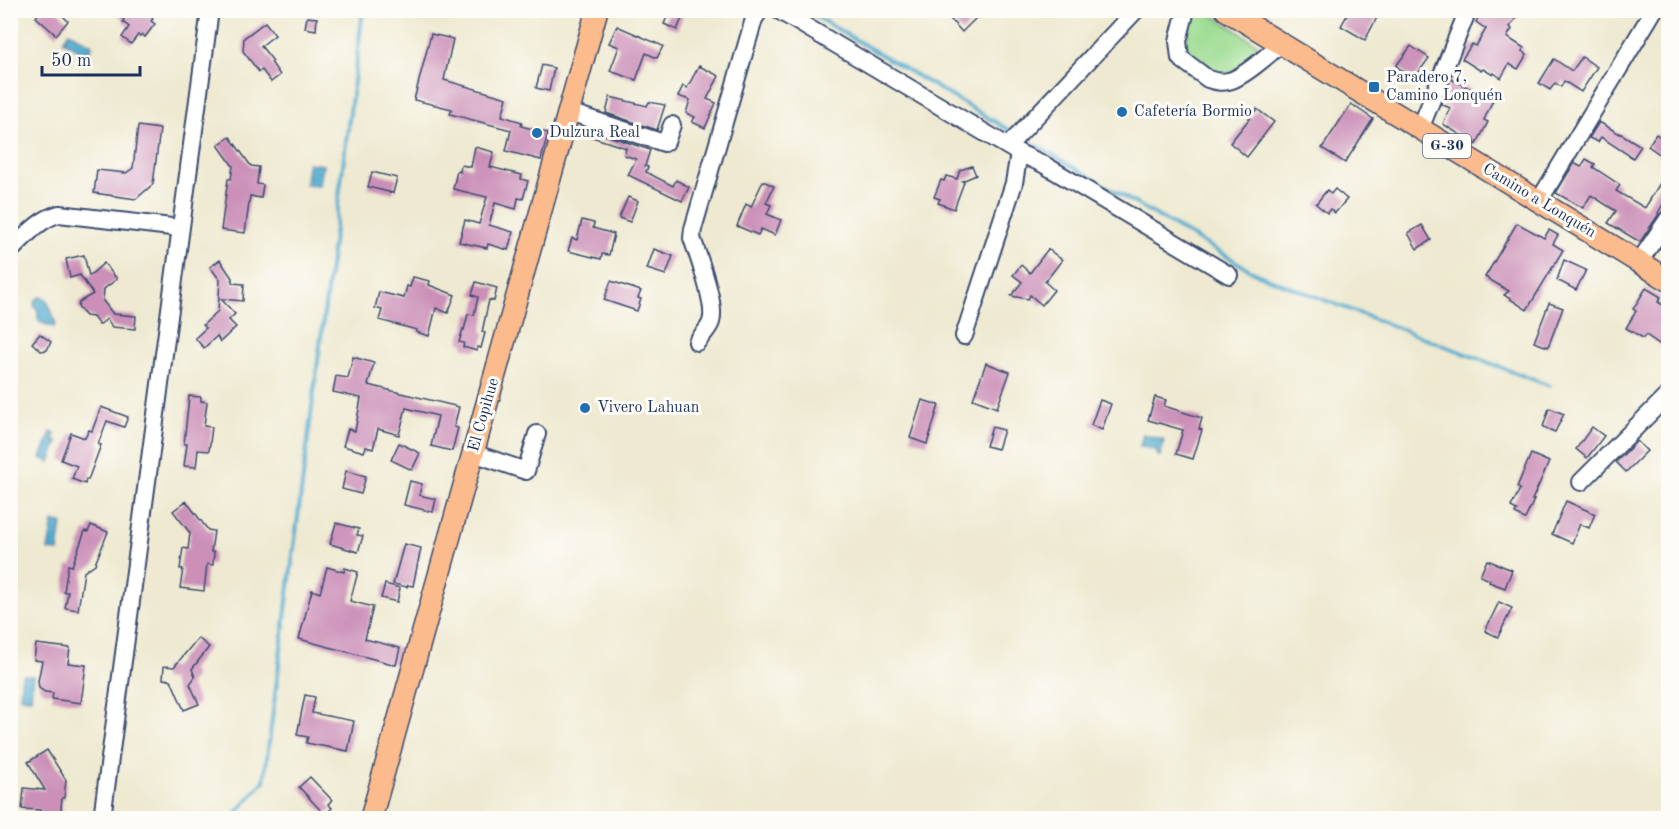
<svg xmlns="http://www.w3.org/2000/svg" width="1679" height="829" viewBox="0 0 1679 829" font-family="'Old Standard TT',serif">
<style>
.green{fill:#9cdb91;stroke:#5c8578;stroke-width:1.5}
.water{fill:#52abcf;stroke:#366d96;stroke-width:1.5}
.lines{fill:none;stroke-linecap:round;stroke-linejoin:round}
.stream{stroke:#52abcf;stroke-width:4}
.building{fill:#cb8fb8}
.minor-casing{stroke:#3b4b6f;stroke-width:20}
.major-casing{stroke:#3b4b6f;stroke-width:24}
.minor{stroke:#fff;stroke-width:16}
.major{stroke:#fbbb8c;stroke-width:21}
.poi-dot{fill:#1f6fb2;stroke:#fdfcf7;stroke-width:2}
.labels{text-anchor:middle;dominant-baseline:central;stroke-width:6;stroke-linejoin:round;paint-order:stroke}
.shield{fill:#fdfcf7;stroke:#5f6c8c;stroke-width:1.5}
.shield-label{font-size:15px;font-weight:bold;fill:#1b2f5e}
.poi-label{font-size:16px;fill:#1b2f5e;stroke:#fdfcf7;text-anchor:start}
.street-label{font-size:16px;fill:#1b2f5e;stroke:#fdfcf7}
</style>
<rect width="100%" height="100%" fill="#fdfcf7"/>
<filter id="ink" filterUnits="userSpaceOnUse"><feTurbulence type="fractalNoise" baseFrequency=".0167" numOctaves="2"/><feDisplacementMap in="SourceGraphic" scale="12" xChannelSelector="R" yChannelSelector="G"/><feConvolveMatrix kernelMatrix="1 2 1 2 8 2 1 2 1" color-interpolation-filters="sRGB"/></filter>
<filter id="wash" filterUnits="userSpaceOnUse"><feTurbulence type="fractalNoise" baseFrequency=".008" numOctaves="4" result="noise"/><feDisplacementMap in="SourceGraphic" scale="24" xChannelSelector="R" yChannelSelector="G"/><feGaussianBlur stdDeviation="1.35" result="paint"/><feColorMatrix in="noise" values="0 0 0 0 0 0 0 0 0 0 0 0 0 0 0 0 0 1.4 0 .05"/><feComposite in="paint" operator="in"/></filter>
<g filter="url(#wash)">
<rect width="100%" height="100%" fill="#eee9d0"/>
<path class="green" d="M1205,10L1263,48L1265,53L1223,78L1191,58C1181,47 1190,24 1192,11Z"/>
<g class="water">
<path d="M69,32L92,45L88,54L80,51L63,41Z"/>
<path d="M308,163L323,165L320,186L306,184Z"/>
<path d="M39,297L45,298C48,302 54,318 56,324L54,327L42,323L38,320V311L34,306L35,301Z"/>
<path d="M51,432L55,434L53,440L58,442L50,462L41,458Z"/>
<path d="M1143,434L1164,440L1160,456L1157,455L1158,451L1140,446Z"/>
<path d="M53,522L62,523L58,551L48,550Z"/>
<path d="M22,675L33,676L31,698L20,697Z"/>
</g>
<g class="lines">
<g class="stream">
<path d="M805,10L1009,130"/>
<path d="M1028,141L1259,275L1550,386"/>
<path d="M232,818L264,781L363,10"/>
</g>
</g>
<g id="blocks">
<g class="building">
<path d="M42,10H57L68,21L56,35L36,17Z"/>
<path d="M112,10H142L153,19L151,21L155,24L145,37L142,34L140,36L138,35L131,44L122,37L129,27L123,22L124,20Z"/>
<path d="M670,10L683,16L677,30L664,24Z"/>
<path d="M942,10H971L977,17L962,32Z"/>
<path d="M1350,10H1381L1365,40L1341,26Z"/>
<path d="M1482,10H1521L1510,27L1512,29L1507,37L1524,48L1522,51L1527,54L1518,69L1509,64L1501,78L1494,73L1493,75L1483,69L1481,71L1462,59L1472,44L1476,46L1486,29L1476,22Z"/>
<path d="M307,17L317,18L316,30L305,28Z"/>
<path d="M265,22L275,35L261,46L273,61L271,62L280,75L271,82L262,70L259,72L243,51L244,38Z"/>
<path d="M617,26L663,46L657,58L646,53L636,80L610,71L619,47L609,43Z"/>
<path d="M431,34L453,39L444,80L507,98L502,116L522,122L521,126L548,133L541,160L506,151L511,130L450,114L452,109L414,100Z"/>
<path d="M1411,46L1429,58L1414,79L1396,66Z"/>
<path d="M1582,57L1597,67L1581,92L1564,81L1561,87L1555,83L1550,90L1539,83L1554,59L1572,71Z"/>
<path d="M542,65L554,68L549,91L536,88Z"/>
<path d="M699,66L719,76L707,99L716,103L705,128L692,122L695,117L686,113L690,100L678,96L683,86L687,88Z"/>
<path d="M1451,79L1493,100L1484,120L1488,122L1476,145L1443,124L1450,108L1441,104Z"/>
<path d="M610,97L647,106L649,102L665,105L657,130L606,113Z"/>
<path d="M1351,104L1373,119L1345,163L1322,148Z"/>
<path d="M1257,109L1274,122L1247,157L1230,143Z"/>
<path d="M1599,122L1620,134V133L1641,146L1633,158L1601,137L1598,142L1589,138Z"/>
<path d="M138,126L160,129L153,184L136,199L94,193L97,170L126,173L133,168Z"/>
<path d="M585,128L650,150L645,166L648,167L646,172L673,186L676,180L689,187L682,201L628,175L636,159L624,155L626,148L583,134Z"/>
<path d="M1656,134L1668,142V160L1648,146Z"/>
<path d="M230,137L251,166L259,167L257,184L263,185L261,198L250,196L245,233L221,230L228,179H231L233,166L218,145Z"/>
<path d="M475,147L494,152L490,167L522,175L521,179L528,181L523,199L518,198L516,209L495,203L489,225L513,232L508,250L488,244L487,248L459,242L465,220L479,224L487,197L453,189L457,171L460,172L461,165L471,167Z"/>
<path d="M1586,159L1595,164L1593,167L1620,185L1616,191L1645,208L1668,170V195L1658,213L1659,214L1640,242L1608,223L1616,211L1591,195L1583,208L1556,193L1574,163L1581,167Z"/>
<path d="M972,166L976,175L962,181L964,182L954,209L938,203L940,199L934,197L941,180L944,181L946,176L957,179L960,170Z"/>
<path d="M372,172L397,178L393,193L368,187Z"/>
<path d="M763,181L774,186L766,203L771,205L767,214L781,220L775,235L761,229L758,235L737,226L746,204L751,207Z"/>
<path d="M1335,189L1347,199L1335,213L1330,209L1327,213L1316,204L1327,190L1331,194Z"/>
<path d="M628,197L638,201L630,222L619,218Z"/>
<path d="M582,220L594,223L593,228L614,234L609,255L602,254L601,259L568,251L572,238L577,240Z"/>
<path d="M1517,223L1544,238L1549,230L1558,235L1553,244L1563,250L1527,310L1504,295L1509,291L1485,277Z"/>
<path d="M1422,225L1431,240L1417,249L1408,233Z"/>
<path d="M654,249L673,256L666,275L647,269Z"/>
<path d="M1048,249L1062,260L1045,282L1054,290L1042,305L1030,295L1028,299L1011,296L1022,282L1013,275L1021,265L1030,273Z"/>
<path d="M84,255L89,276L104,263L117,279L104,289L103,301L113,314L136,316L135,329L112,327L107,319L99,325L93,317L86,316L78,307L79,302L93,294L80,275L70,278L66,259Z"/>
<path d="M220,260L232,278V283L244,284L243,301L221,299L235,314L229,320L236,327L220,342L217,336L204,348L195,338L206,328L203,325L218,311L220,280L210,267Z"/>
<path d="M1564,260L1586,270L1576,290L1557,280Z"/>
<path d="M413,277L430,281L429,285L455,295L448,313L436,308L429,336L416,332L417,330L379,320L382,310L375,308L379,292L404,298L407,286L410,287Z"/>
<path d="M611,281L641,291L638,298L641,299L637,311L604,300Z"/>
<path d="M476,282L497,288L494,301L489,300L482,332L485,333L481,348L477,347V351L463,347L464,343L459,342L463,329L464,330L468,314L474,315L478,297L472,295Z"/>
<path d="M1646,288L1661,297L1658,302L1668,308V350L1646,335L1643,338L1626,328L1636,311L1633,309Z"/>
<path d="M1549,303L1563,308L1548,347L1534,342Z"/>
<path d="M40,334L51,342L47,350L41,351L32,343Z"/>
<path d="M353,357L374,363L368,385L459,407L454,427L458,428L452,451L431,446L438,416L406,408L399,435L378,429L373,449L366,447L364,452L343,446L348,429L355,431L361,398L333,392L336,376L348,378Z"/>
<path d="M986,363L1010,372L997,408L973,399Z"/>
<path d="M189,396L201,397V401L207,402L204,426L212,427L209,451L198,450L196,467L184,466L187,444H184Z"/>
<path d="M1155,397L1166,400L1164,406L1202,418L1199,429L1202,430L1193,459L1176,454L1183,430L1148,420Z"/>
<path d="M922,400L939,405L927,444L910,438Z"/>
<path d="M1100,400L1111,404L1102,430L1091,425Z"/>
<path d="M101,407L128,417L124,427L107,421L98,444L101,445L88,480L86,479L85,484L72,479L77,466L61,460L71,433L85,438L89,430L92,431Z"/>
<path d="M1549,408L1564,414L1555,432L1543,427Z"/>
<path d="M992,427L1004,430L998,449L986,446Z"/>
<path d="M1592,427L1604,436L1587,458L1576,449Z"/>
<path d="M1637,441L1647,451L1626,472L1616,462Z"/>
<path d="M399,443L420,453L412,470L391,460Z"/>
<path d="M1531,454L1549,462L1532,500H1534L1525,519L1515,514L1517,510L1511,507L1520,489L1517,487Z"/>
<path d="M346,471L366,476L361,494L342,489Z"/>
<path d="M410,481L422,484L419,495L436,499L433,512L404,505Z"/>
<path d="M186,501L208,530L214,531L211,552H214L213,565L207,564L204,591L180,588L183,569H180L183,548L188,549L190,533L173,511Z"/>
<path d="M1566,501L1595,514L1589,528L1580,524L1572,543L1552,534Z"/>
<path d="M336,523L359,529L357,535L363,536L358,552L330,544Z"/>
<path d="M91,525L108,532L95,564L84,572L78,610L65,608L68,592H64L68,565L72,566L85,531L88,532Z"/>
<path d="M404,544L421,548L413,586L408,585L407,587L393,584Z"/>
<path d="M1487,560L1512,570L1505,588L1489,582L1490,580L1480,576Z"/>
<path d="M327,567L344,572L345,568L358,572L350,601L373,607L365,639L400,648L396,665L299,639L312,590L320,593Z"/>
<path d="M385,584L400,588L397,602L381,598Z"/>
<path d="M1499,602L1512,608L1498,637L1485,631Z"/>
<path d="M198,638L209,647L192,669L195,677L190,684L199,704L184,710L171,680L163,679L164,666L174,667Z"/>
<path d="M36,644L70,648L68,663L86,665L81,703L52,699L53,693L45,692L39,688L38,681L42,661L34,660Z"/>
<path d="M305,695L315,697L312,713L354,721L348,751L306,743L308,737L297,735Z"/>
<path d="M47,750L66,780L64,798H62L60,819H39L40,810L22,809L24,788L45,790L28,762Z"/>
<path d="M310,777L332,800L328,804L332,808L325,815L299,787Z"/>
</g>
</g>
</g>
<g filter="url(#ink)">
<use href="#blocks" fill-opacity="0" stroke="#3b4b6f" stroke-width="1.5"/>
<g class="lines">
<g class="minor-casing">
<g id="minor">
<path d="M778,10L1019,153L1043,164L1229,275"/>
<path d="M1186,10L1178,41L1180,58L1208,79C1215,81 1221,83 1228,81C1241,79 1270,54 1280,44"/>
<path d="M569,112L664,143L666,142L672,125"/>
<path d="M1420,129L1468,10"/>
<path d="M1008,146L1136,10"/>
<path d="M1539,201L1654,10"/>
<path d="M10,251C25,237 39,219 59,214L180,228"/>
<path d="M1639,262L1668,219"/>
<path d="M964,336L1014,183L1019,153"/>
<path d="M697,342C701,336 709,329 711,322C717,305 698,256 692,238L693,229L754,19L760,10"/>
<path d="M473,453L526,471L537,434"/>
<path d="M1581,482L1668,395"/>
<path d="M102,818L210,10"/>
</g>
</g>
<g class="major-casing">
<g id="major">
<path d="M1226,10L1668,280"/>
<path d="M371,818L597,10"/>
</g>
</g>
<use href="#minor" class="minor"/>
<use href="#major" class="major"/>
</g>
</g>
<g class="poi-dot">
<rect x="1368" y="81" width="12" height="12" rx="3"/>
<circle cx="1122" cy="112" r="6"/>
<circle cx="537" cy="133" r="6"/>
<circle cx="585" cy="408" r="6"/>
</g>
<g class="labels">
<rect class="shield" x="1423" y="134" width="48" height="24" rx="4.5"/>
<g class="shield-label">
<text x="1447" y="146">G-30</text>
</g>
<g class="poi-label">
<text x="1386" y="78">Paradero 7,<tspan x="1386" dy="18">Camino Lonquén</tspan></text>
<text x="1134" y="112">Cafetería Bormio</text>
<text x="549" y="133">Dulzura Real</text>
<text x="597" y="408">Vivero Lahuan</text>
</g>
<g class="street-label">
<text transform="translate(1539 201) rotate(31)">Camino a Lonquén</text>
<text transform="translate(484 415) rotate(-74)">El Copihue</text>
</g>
</g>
<rect width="1679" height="829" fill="none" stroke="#fdfcf7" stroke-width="36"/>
<path d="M42 66v9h98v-9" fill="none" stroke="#1b2f5e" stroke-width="3"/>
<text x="51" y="66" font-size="18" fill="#1b2f5e" stroke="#fdfcf7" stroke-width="4.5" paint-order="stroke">50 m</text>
</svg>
